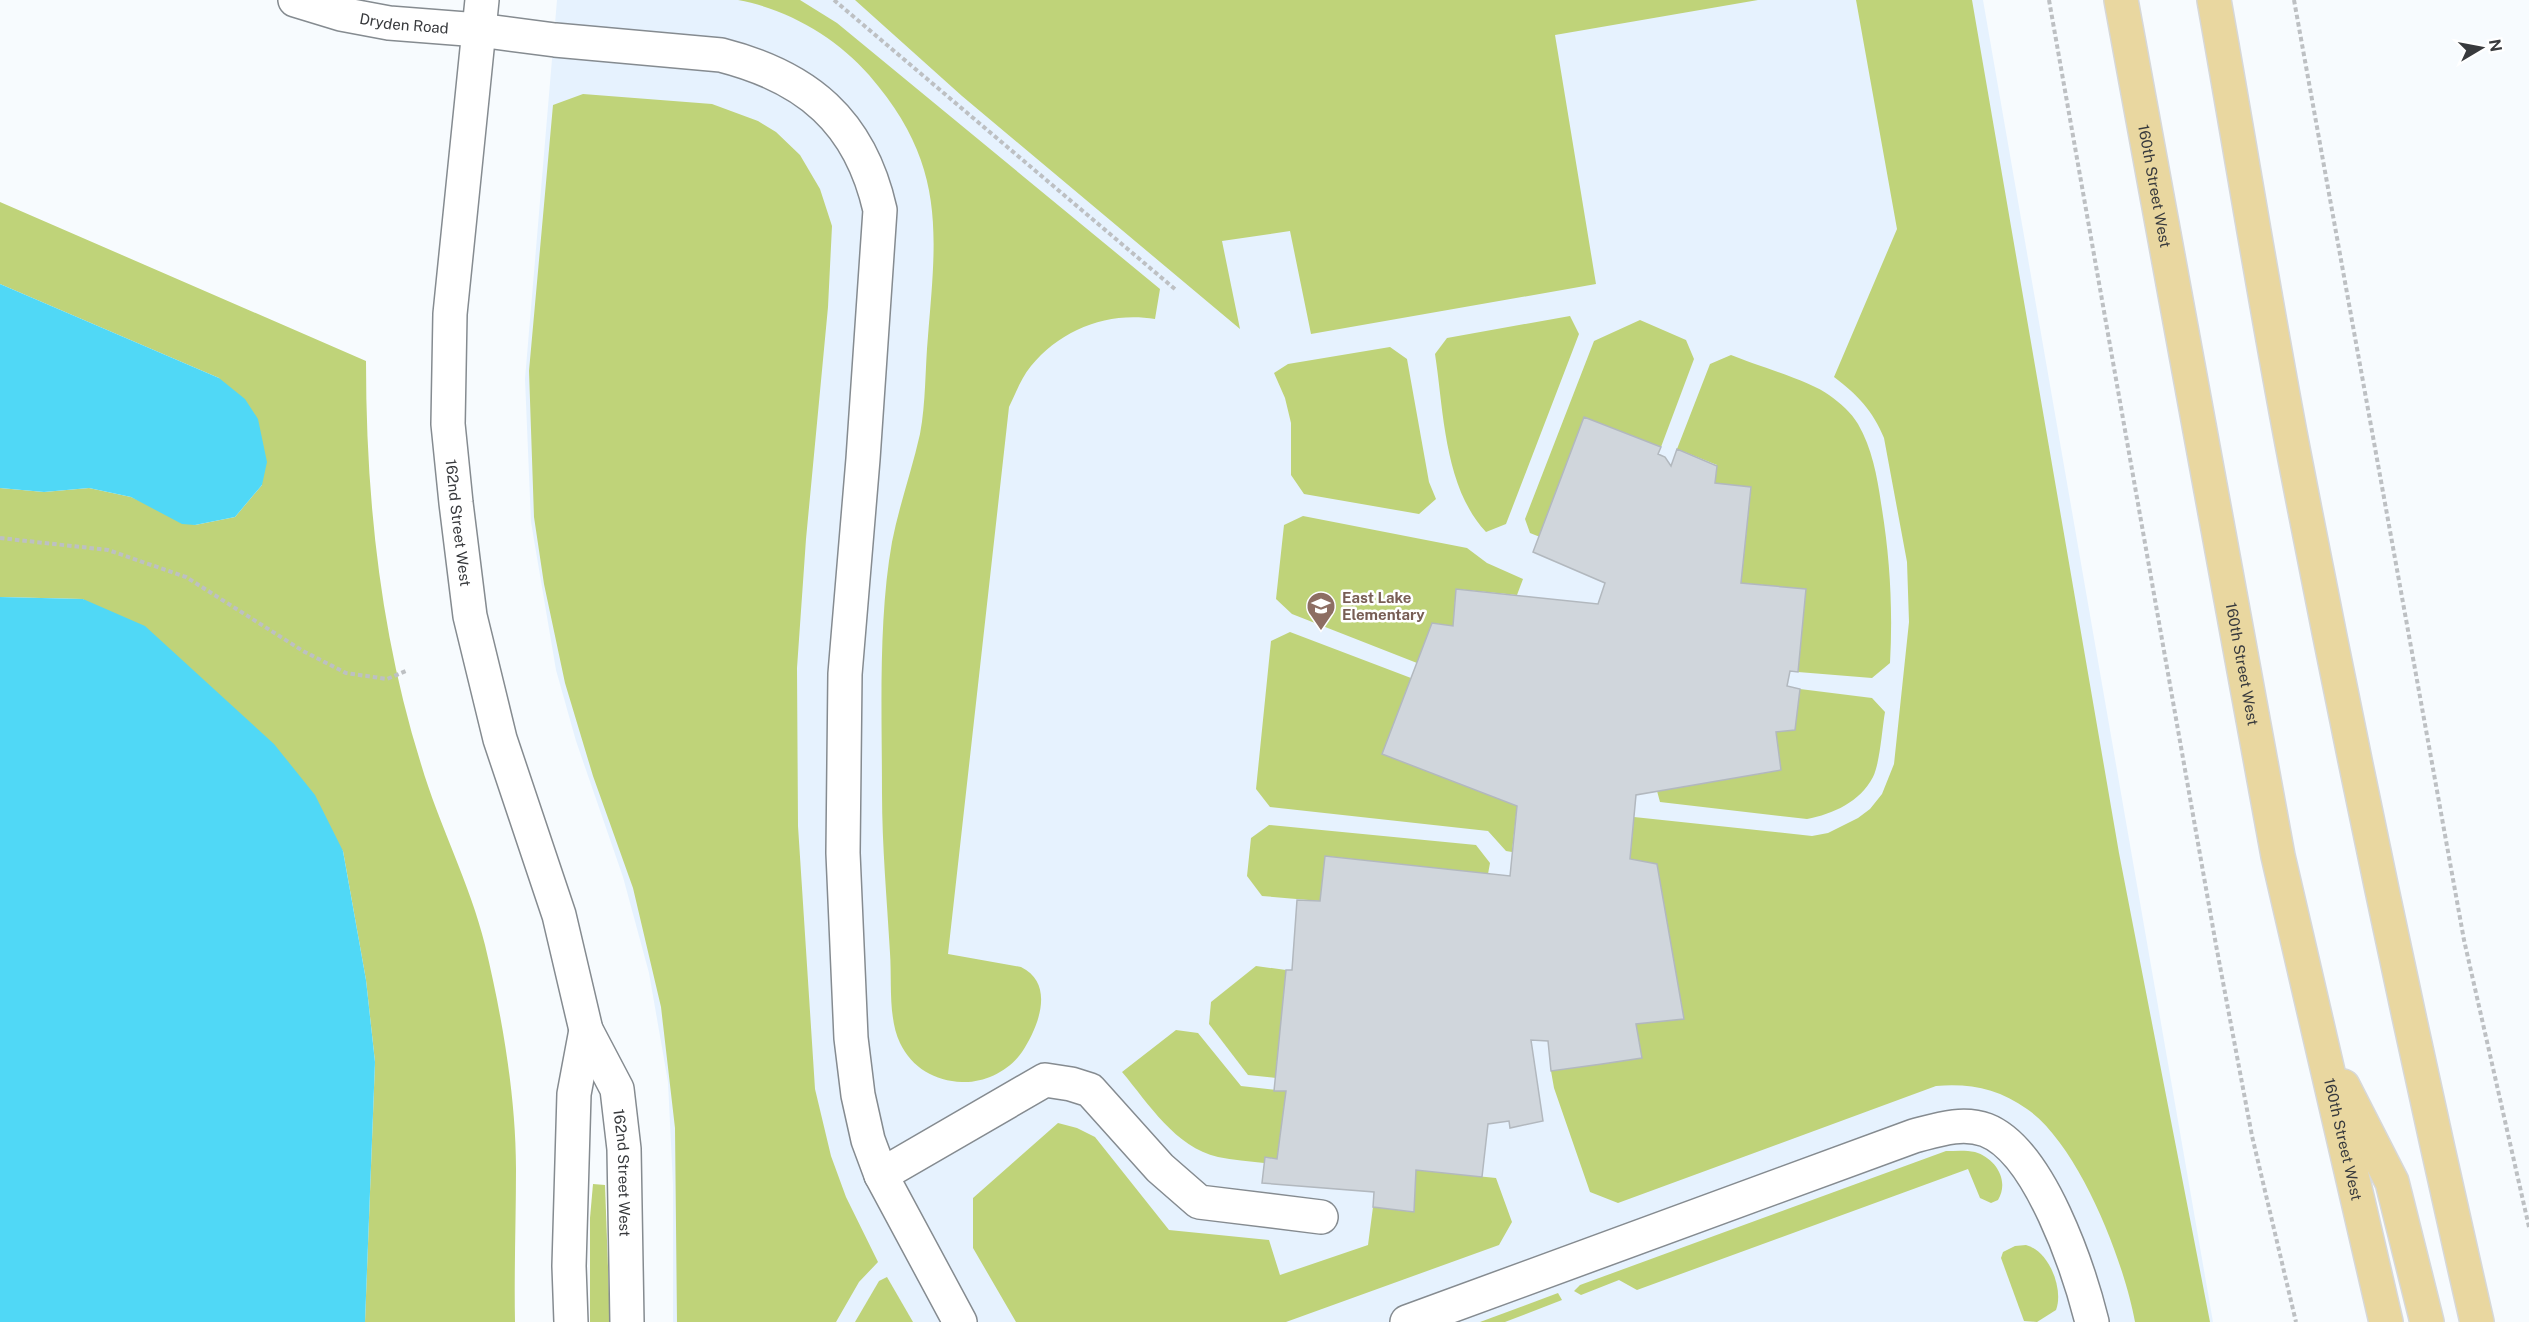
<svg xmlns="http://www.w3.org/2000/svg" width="2529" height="1322" viewBox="0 0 2529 1322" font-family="'Public Sans',sans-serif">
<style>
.built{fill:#e6f2fe}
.green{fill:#bfd379}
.water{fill:#50d8f6}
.building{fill:#d0d6dc;stroke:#b2b8be;stroke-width:1.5}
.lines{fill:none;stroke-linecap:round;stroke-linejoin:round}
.minor-casing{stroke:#858b90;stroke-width:36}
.major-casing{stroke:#d7d8d8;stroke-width:36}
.path{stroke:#bdc0c3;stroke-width:4;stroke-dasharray:4.5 3;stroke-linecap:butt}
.minor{stroke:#fff;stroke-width:33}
.major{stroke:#e9d7a0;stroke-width:33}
.labels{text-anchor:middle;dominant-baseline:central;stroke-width:5;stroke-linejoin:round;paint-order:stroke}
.street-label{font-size:15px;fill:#383a3d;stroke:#fff}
.education-label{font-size:15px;font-weight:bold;fill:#785e54;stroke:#fff;text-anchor:start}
</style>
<rect width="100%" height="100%" fill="#f7fbfe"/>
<path class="built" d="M557,0H1983L2213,1322H673V1185L668,1082L649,973L623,877L576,741L556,670L531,522L525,379Z"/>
<g class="green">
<path d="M738,0H800L837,23L1160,289L1155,319C1109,311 1061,329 1031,366C1021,378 1016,393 1009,407L948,954L1021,967C1056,984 1038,1028 1022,1052C1009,1071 984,1083 962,1082C935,1081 912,1068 900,1043C888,1018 892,981 890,953C887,900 882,846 882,793C882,714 878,620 892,542C899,506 912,470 920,434C926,403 925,368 928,336C937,228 945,163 869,75C836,37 787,9 738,0Z"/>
<path d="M855,0H1758L1555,35L1596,284L1311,334L1290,231L1222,241L1240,329L962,96Z"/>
<path d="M1856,0H1972L2119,853L2210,1322H2135C2124,1261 2079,1145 2027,1109C1999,1089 1970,1083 1936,1086L1618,1203L1590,1192L1554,1088L1551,1071L1636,1024L1684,1019L1657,864L1630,859L1634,817L1812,836L1828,833L1858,818L1870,809L1882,794L1894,764L1909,622L1907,562L1884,438C1873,411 1857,394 1834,377L1897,229Z"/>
<path d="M583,94L712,104L758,121L776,132L800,155L820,189L832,226L828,307L806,539L797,668L798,826L815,1089L831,1156L846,1197L878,1262L859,1282L836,1322H677L675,1128L661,1007L633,888L593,776L565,683L544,584L534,517L529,371L553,105Z"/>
<path d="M0,202L366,361C366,498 380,633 421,764C439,825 470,884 485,945C502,1016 516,1097 516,1169C516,1220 514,1271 515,1322H365L375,1062L366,980L343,851L83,599L0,597V488L44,492L89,488L131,497L195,525L235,517L262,485L219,378L0,284Z"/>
<path d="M1570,316L1579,334L1506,524L1486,532C1444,487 1444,412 1435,354L1447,338Z"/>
<path d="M1640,320L1686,340L1694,359L1661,447L1584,417L1540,537L1530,533L1525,519L1594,341Z"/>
<path d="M1390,347L1407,359L1429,482L1436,499L1419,514L1304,494L1291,475V423L1285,398L1274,373L1288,364Z"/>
<path d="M1731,355C1755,365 1811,381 1829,395C1840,403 1851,412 1858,424C1872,448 1877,476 1881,503C1890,557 1893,608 1890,663L1872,678L1798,672L1806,589L1741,583L1751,488L1715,483L1717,465L1677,449L1710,364Z"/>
<path d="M1303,516L1467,548L1487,563L1523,579L1517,595L1456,589L1453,626L1432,623L1417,663L1292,614L1276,599L1284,525Z"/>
<path d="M1290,632L1411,678L1383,754L1517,806L1512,852L1506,851L1488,831L1270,807L1256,789L1271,641Z"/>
<path d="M1800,689L1872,698L1885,712C1882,729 1880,763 1873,777C1860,802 1833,814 1807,819L1660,802L1657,791L1781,770L1776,732L1795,729Z"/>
<path d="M1269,825L1476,845L1490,863L1488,874L1325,856L1320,901L1262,896L1247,876L1251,838Z"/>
<path d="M1256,966L1286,970L1276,1078L1248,1075L1209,1024L1211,1002Z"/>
<path d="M1176,1030L1198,1033L1241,1086L1286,1091L1277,1159L1265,1157L1264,1163C1249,1161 1233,1160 1218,1157C1175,1147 1149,1104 1122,1072Z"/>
<path d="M1058,1123L1077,1128L1095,1137L1169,1230L1269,1240L1280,1275L1368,1245L1373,1207L1414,1212L1416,1170L1496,1178L1512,1222L1499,1245L1286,1322H1016L973,1248V1198Z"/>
<path d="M1946,1151C1955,1151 1966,1150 1975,1152C1995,1158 2010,1180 1998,1200L1991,1203L1980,1198L1968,1169L1637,1290L1619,1280L1581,1295L1574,1291L1580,1285Z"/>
<path d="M593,1184L605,1185L610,1322H590V1218Z"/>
<path d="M2026,1245C2049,1251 2064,1289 2056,1310L2037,1322L2024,1321L2001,1258L2003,1252L2015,1246Z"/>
<path d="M887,1277L913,1322H855L879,1281Z"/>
<path d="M1558,1293L1562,1300L1505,1322H1480Z"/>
</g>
<g class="water">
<path d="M0,284L219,378L245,399L258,419L267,462L262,485L235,517L195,525L182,524L131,497L89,488L44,492L0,488Z"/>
<path d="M0,597L83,599L145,626L274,744L315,795L343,851L366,980L375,1062L365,1322H0Z"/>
</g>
<path class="building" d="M1584,417L1661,447L1658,454L1665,457L1671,466L1677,449L1717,466L1715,483L1751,487L1741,583L1806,589L1798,672L1790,671L1787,686L1800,689L1795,730L1776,732L1781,770L1636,795L1630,859L1657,864L1684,1019L1636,1024L1642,1058L1602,1064L1551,1071L1548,1041L1531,1040L1543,1121L1510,1128L1509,1121L1488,1124L1482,1177L1416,1170L1414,1212L1373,1207L1374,1192L1262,1183L1265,1157L1277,1159L1286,1091H1274L1286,970H1292L1297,900L1320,901L1325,856L1510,876L1517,806L1382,754L1432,623L1453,626L1456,589L1598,604L1605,583L1533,552Z"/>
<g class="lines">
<g class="minor-casing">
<g id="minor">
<path id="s1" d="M295,0L341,14L389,23L479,30L555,40L721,55C807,77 860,121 880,210L863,459L845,674L843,853L851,1038L858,1095L868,1140L881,1175L960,1322"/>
<path id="s2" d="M482,0L450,314L448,424L456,503L470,616L500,739L559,915L586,1030L617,1089L624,1149L627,1322"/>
<path d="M881,1175L1045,1080L1071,1084L1090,1090L1160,1168L1199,1202L1321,1217"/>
<path d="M571,1322L569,1266L574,1094L586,1030"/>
<path d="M1407,1322L1914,1136C1937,1130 1962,1121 1986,1130C2040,1151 2079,1270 2092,1322"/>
</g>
</g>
<g class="major-casing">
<g id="major">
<path id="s3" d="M2121,0L2278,856L2386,1322"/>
<path d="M2214,0C2241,151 2265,303 2294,454C2350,744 2411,1034 2477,1322"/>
<path d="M2343,1086L2392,1182L2427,1322"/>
</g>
</g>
<g class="path">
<path d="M834,0L1176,290"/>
<path d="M2049,0L2216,945L2252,1136L2296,1322"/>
<path d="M2294,0L2464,940L2529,1227"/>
<path d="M0,538L108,550L186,577L303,651L346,673L387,679L406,671"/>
</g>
<use href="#minor" class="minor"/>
<use href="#major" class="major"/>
</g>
<defs>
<g id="school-pin" transform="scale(1.5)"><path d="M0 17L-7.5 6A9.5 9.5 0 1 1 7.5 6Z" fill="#8d6e63" stroke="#fff"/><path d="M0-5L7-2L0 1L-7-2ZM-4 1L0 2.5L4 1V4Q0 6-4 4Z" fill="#fff"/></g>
</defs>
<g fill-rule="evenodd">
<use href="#school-pin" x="1321" y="606"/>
</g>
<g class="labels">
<g class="street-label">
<text stroke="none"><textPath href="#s1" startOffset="112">Dryden Road</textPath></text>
<text stroke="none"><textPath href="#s3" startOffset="189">160th Street West</textPath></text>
<text stroke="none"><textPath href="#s2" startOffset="525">162nd Street West</textPath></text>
<text stroke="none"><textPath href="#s3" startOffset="675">160th Street West</textPath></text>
<text stroke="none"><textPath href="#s3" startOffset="1161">160th Street West</textPath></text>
<text stroke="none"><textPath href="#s2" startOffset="1200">162nd Street West</textPath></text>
</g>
<g class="education-label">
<text x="1342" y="597">East Lake<tspan x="1342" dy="17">Elementary</tspan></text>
</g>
</g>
<g transform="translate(2481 48) rotate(80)" stroke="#ffffff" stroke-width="4.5" paint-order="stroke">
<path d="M0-4.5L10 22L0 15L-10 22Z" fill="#383a3d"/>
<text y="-9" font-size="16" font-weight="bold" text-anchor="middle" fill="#383a3d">N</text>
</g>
</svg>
